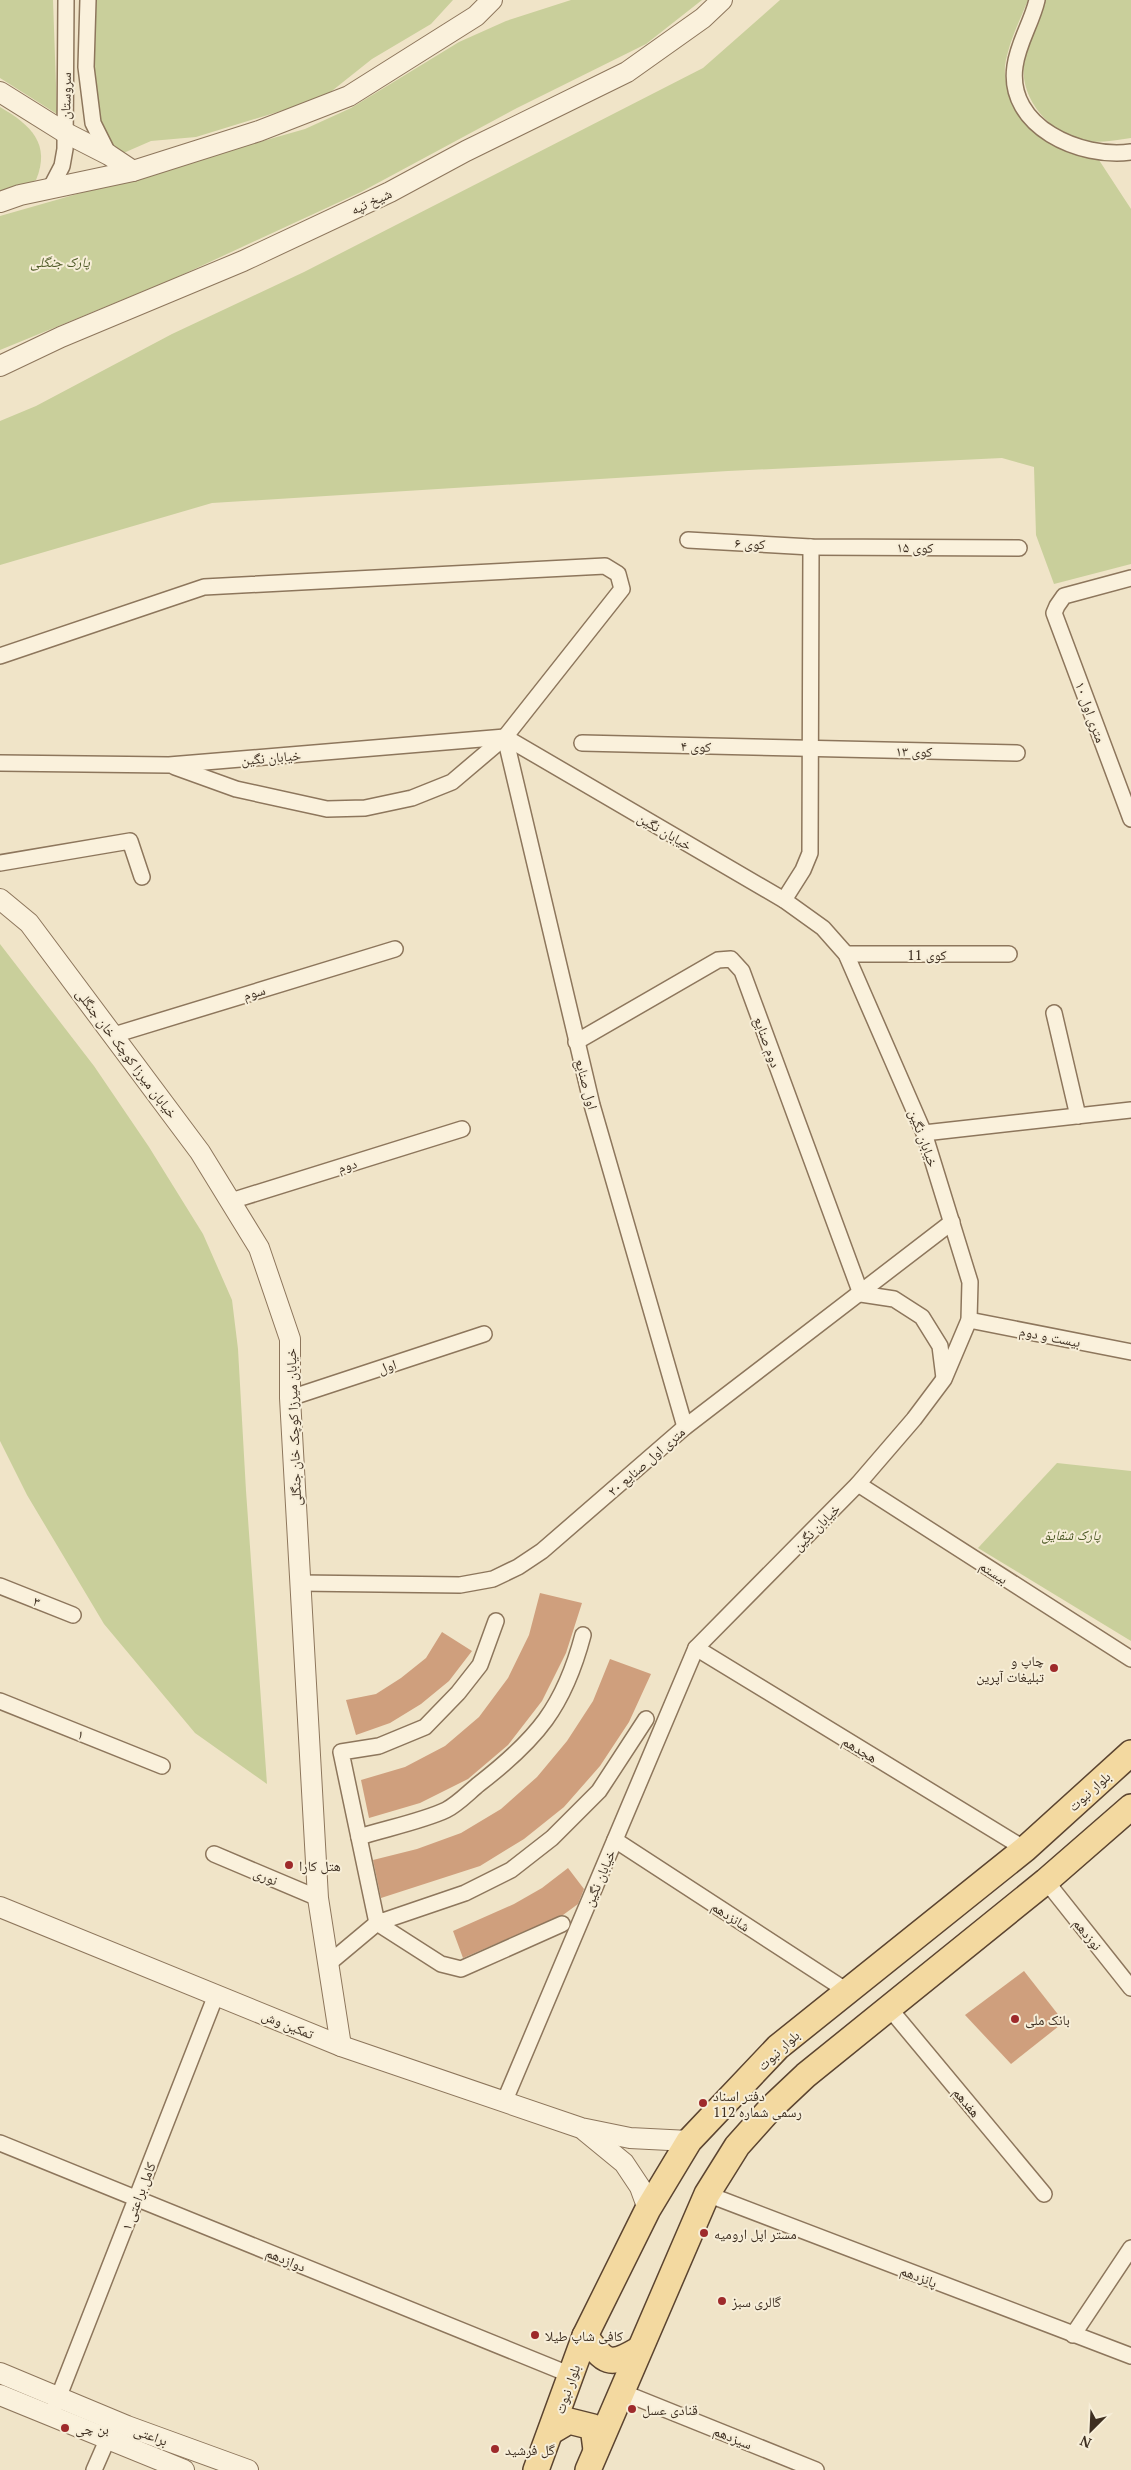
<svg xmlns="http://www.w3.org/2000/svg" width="1131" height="2470" viewBox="0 0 1131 2470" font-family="'PT Serif','Noto Naskh Arabic',serif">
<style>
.green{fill:#c9cf9b}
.building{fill:#cf9f7d}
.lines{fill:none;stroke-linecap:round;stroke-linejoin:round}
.minor-casing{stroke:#8d765c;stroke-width:18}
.tertiary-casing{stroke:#8d765c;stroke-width:22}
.primary-casing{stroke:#5b4430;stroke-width:28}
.minor{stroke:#faf1dc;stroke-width:15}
.tertiary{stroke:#faf1dc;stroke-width:20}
.primary{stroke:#f3d9a0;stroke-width:25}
.poi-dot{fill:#9e2a2b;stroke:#f7eed8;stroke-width:2}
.labels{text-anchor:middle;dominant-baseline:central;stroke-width:4;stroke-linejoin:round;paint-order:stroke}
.street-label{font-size:14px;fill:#3d2e20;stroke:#f7eed8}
.park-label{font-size:14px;font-style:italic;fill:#4d5a26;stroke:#f7eed8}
.poi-label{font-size:14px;fill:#3d2e20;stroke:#f7eed8;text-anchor:start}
</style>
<rect width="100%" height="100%" fill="#f0e4c8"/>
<g class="green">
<path d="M0,0H53L57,114L0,78Z"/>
<path d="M93,0H453L431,24L372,59L323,98L196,137L151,141L112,158L94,145Z"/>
<path d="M571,0H702L646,44L517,108L361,192L173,279L0,350V216L305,129L351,108L459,42L506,21Z"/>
<path d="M780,0H1028C1020,20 1008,44 1005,66C1003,88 1019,125 1039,136C1057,147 1076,152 1097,157L1131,209V564L1054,584L1036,535L1034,467L1002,458L728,471L212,503L0,565V421L36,406L172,334L304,272L703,68Z"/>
<path d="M1046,0H1131V138C1114,140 1094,145 1077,139C1045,128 1017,94 1025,59C1030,39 1040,19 1046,0Z"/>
<path d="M0,107C31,125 51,144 36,180L0,195Z"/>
<path d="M0,944L94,1066L149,1147L203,1234L232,1300L238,1349L246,1491L267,1784L195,1733L104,1624L27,1495L0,1441Z"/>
<path d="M1057,1463L1131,1471V1641L978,1548Z"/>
</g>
<g class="building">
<path d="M540,1593L582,1603L566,1653L542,1701L508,1745L468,1779L420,1803L369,1818L361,1780L405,1767L445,1746L479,1717L508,1678L529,1635Z"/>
<path d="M442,1632L472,1651L449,1681L421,1704L390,1723L356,1735L346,1700L376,1694L401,1678L426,1658Z"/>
<path d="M610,1659L651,1674L629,1722L600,1766L564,1807L524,1839L480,1866L381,1898L373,1860L417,1849L461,1833L501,1809L537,1777L567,1741L593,1701Z"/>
<path d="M568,1868L584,1889L578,1904L563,1915L463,1958L453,1931L514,1904L542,1888Z"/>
<path d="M1024,1971L1064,2022L1011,2064L965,2015Z"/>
</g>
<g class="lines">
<g class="minor-casing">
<g id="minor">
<path d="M88,0L86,67L93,123L109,155"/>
<path d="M1037,0C1032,22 1018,43 1015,66C1006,127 1081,159 1131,152"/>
<path d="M50,189L62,166L65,149L66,0"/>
<path d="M688,540L811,547L1019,548"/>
<path d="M1131,578L1064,596L1057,606L1054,613L1131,819"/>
<path d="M0,656L204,587L605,566L618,574L622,589L505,737L452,782L412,798L365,808L327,809L236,789L175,767"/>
<path d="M505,737L592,1105L685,1427"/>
<path d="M582,743L1017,753"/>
<path d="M0,763L169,765L505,737L784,900L823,928L846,954L924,1133L970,1282L969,1320L944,1379L914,1419L858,1484L696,1648L505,2100"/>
<path d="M0,863L130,841L142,877"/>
<path d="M784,900L803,870L810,853L811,547"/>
<path d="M846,954H1009"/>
<path d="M1054,1013L1078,1116"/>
<path d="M114,1035L395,949"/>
<path d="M576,1042L718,960L731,959L742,971L861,1294L894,1299L922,1317L940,1346L944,1378"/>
<path d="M924,1133L1131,1110"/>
<path d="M231,1201L462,1129"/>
<path d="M969,1320L1131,1352"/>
<path d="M290,1398L484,1334"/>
<path d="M858,1484L1131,1659"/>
<path d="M299,1583L460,1585L493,1579L518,1567L542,1551L685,1427L952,1222"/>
<path d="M0,1586L73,1615"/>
<path d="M496,1621L480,1665L458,1693L425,1727L379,1746L341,1752L377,1923L465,1893L511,1870L552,1838L599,1791L646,1719"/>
<path d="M696,1648L1025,1849"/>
<path d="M0,1701L162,1766"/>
<path d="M359,1837C384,1829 423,1821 446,1810C458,1804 469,1792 479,1784C537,1739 564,1707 583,1635"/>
<path d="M615,1840L847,1991"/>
<path d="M214,1854L318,1898"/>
<path d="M1046,1881L1131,1988"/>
<path d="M328,1964L377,1923L441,1964L461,1969L562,1924"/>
<path d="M890,2009L1044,2194"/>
<path d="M0,2143L571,2375"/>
<path d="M707,2194L1131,2356"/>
<path d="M1073,2335L1131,2248"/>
<path d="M622,2392L816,2470"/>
<path d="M55,2406L216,1995"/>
<path d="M94,2470L108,2438"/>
</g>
</g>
<g class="tertiary-casing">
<g id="tertiary">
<path d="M0,92L64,132L109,155L133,171"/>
<path d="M0,202L20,195L133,171L259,131L349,96L476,16L492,0"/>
<path d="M0,366L61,337L243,261L390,192L466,151L627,72L703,18L722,0"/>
<path d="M0,899L29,923L200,1152L259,1248L290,1339V1398L318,1898L341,2046"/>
<path d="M0,1907L341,2046L581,2128L630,2138L689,2141"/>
<path d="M585,2131L624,2163L640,2187L648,2209"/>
<path d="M0,2373L127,2426L248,2470"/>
<path d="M0,2395L184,2470"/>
</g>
</g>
<g class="primary-casing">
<g id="primary">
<path d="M585,2336C605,2363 609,2367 638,2350"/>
<path d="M552,2431L569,2421L593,2427L596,2450"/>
<path d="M536,2470L585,2336L648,2209L689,2141L778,2047L1025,1849L1131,1753"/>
<path d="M588,2470L707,2194L737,2146L771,2108L806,2075L1046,1881L1131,1807"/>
</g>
</g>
<use href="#minor" class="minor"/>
<use href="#tertiary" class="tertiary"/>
<use href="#primary" class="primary"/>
</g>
<g class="poi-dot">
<circle cx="1054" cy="1668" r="5"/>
<circle cx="289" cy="1865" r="5"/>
<circle cx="1015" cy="2019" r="5"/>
<circle cx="703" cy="2103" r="5"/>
<circle cx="704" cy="2233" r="5"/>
<circle cx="722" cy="2301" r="5"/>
<circle cx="535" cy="2335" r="5"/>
<circle cx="632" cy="2409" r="5"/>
<circle cx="65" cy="2428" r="5"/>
<circle cx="495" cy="2449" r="5"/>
</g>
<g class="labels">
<g class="street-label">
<text transform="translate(65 96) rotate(-89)">سروستان</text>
<text transform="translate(371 201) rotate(-25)">شیخ تپه</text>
<text transform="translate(750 543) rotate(3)">کوی ۶</text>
<text transform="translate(915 547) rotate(1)">کوی ۱۵</text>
<text transform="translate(1091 712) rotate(70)">۱۰ متری اول</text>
<text transform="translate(696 746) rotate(2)">کوی ۴</text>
<text transform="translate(914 751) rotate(1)">کوی ۱۳</text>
<text transform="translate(271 757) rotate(-5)">خیابان نگین</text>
<text transform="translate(665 831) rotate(30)">خیابان نگین</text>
<text x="927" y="954">کوی 11</text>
<text transform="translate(254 992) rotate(-17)">سوم</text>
<text transform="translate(768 1042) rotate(70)">دوم صنایع</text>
<text transform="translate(127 1053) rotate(53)">خیابان میرزا کوچک خان جنگلی</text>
<text transform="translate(587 1084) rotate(75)">اول صنایع</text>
<text transform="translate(924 1138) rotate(70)">خیابان نگین</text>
<text transform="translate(347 1165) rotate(-17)">دوم</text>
<text transform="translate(1050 1336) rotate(11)">بیست و دوم</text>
<text transform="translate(387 1366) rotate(-18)">اول</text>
<text transform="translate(293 1427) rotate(-92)">خیابان میرزا کوچک خان جنگلی</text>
<text transform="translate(646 1461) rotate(-41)">۲۰ متری اول صنایع</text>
<text transform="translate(816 1527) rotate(-45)">خیابان نگین</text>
<text transform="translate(994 1572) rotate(33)">بیستم</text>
<text transform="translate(37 1601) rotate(22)">۳</text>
<text transform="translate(81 1734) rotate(22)">۱</text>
<text transform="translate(860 1749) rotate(31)">هجدهم</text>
<text transform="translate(1089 1791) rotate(-42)">بلوار نبوت</text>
<text transform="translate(266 1876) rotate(23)">نوری</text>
<text transform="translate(599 1878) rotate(-67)">خیابان نگین</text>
<text transform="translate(731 1916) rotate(33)">شانزدهم</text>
<text transform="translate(1088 1934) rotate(51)">نوزدهم</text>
<text transform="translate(288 2024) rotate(22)">تمکین وش</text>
<text transform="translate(778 2050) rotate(-43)">بلوار نبوت</text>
<text transform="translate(967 2102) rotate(50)">هفدهم</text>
<text transform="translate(138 2196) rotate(-69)">کامل براعتی ۱</text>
<text transform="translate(286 2259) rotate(22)">دوازدهم</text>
<text transform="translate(919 2276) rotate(21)">پانزدهم</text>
<text transform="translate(567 2389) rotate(-71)">بلوار نبوت</text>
<text transform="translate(151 2435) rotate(20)">براعتی</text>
<text transform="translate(733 2437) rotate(22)">سیزدهم</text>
</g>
<g class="park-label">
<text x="60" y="261">پارک جنگلی</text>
<text x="1071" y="1534">پارک شقایق</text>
</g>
<g class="poi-label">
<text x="1044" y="1660" text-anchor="end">چاپ و<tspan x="1044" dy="16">تبلیغات آپرین</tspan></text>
<text x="299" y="1865">هتل کارا</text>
<text x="1025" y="2019">بانک ملی</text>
<text x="713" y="2095">دفتر اسناد<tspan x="713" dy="16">رسمی شماره 112</tspan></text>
<text x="714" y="2233">مستر اپل ارومیه</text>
<text x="732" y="2301">گالری سبز</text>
<text x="545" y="2335">کافی شاپ طیلا</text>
<text x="642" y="2409">قنادی عسل</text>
<text x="75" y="2428">بن چی</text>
<text x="505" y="2449">گل فرشید</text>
</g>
</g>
<g transform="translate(1091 2430) rotate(204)" stroke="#f7eed8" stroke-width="4" paint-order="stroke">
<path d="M0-4L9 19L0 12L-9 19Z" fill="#3d2e20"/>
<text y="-8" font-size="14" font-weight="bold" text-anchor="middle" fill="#3d2e20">N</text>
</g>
</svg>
